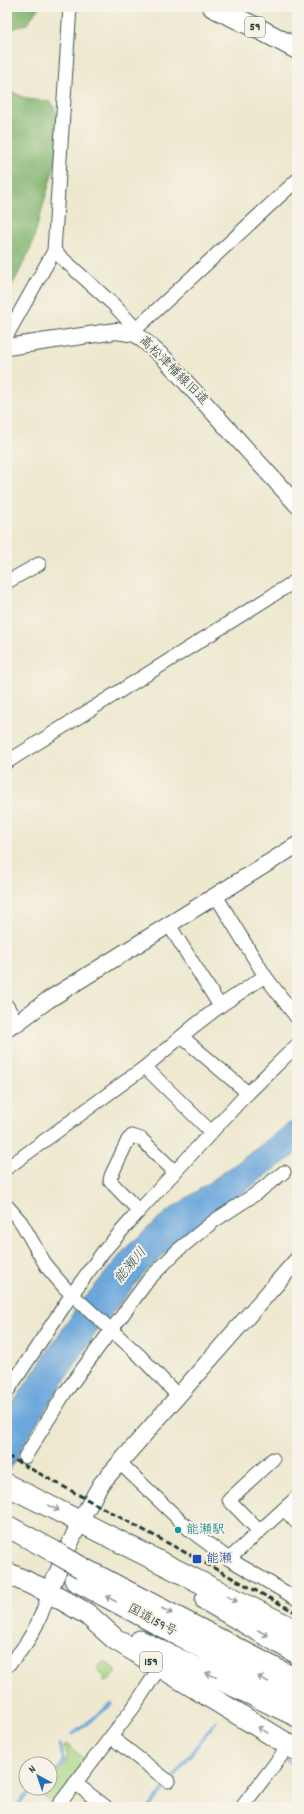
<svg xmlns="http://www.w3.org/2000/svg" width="304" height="1814" viewBox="0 0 304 1814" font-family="Dekko,'Klee One',sans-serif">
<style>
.green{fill:#a2d280;stroke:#60885a}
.forest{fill:#81b46e;stroke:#507851}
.sand{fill:#eeda9e;stroke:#868c69}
.water{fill:#6ca7dc;stroke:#467288}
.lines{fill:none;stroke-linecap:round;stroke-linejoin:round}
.stream{stroke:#6ca7dc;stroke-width:3}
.minor-casing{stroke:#3e574b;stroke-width:15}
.tertiary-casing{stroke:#3e574b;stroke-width:18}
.primary-casing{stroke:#3e574b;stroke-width:22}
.trunk-casing{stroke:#3e574b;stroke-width:23}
.minor{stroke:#fff;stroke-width:13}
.tertiary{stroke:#fff;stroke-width:16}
.primary{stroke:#fff;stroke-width:20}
.trunk{stroke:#fff;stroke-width:21}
.rail{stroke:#1f3d34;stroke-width:3;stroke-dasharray:6 3;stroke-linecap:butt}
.trunk-bridge-casing{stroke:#3e574b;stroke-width:23;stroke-linecap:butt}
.trunk-bridge{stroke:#fff;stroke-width:21}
.oneway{stroke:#8f9e9a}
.culture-dot{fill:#0f9aa8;stroke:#f7f3e8;stroke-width:1.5}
.transit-dot{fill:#1a4fb4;stroke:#f7f3e8;stroke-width:1.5}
.labels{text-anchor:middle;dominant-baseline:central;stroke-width:4;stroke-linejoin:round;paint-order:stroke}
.shield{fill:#f7f3e8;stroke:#60746a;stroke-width:1}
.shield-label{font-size:12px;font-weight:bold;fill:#1f3d34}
.street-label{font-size:13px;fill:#1f3d34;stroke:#f7f3e8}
.culture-label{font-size:13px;fill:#0d838f;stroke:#f7f3e8;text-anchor:start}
.transit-label{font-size:13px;fill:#164399;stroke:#f7f3e8;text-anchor:start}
.water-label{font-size:14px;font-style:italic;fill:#32585e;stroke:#f7f3e8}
</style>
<rect width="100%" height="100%" fill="#f7f3e8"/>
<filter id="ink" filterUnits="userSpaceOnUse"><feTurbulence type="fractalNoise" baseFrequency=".025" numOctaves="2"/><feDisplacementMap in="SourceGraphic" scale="8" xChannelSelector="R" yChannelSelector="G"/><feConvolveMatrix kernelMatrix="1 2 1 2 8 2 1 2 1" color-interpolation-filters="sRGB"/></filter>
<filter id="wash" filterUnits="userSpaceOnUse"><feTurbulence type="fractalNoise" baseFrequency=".012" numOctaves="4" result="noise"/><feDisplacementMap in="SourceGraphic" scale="16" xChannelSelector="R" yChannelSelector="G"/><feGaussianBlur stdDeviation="0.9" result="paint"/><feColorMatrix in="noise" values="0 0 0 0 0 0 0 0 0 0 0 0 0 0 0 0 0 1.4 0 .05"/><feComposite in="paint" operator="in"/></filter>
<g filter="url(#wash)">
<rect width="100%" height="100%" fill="#eee8cf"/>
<g class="green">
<path d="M105,1661L117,1671L106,1683L97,1668Z"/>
<path d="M66,1744L86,1760L53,1803L35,1790L37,1788H50V1778L65,1765L68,1755L63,1748Z"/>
</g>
<g class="forest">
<path d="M7,7H39L27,24L7,31Z"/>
<path d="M7,89L27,99L51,102L59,116L56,160L31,248L7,296Z"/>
</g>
<path class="sand" d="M81,1794L88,1800L83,1807H67L76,1795Z"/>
<path class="water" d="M297,1117V1153L183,1236L148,1269L99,1328L39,1419L7,1474V1412L78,1306L127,1247L165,1213L240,1161Z"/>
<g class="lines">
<g class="stream">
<path d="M73,1734L112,1704"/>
<path d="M287,1760L297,1767"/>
<path d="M50,1775L61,1767L64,1760L59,1745"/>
<path d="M171,1780L216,1721"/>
<path d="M19,1803L34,1788"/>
<path d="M150,1807L168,1784"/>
</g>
</g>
</g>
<g filter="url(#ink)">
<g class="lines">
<g class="minor-casing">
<g id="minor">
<path d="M54,251L114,305L136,329V334"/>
<path d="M136,329L297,180"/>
<path d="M7,335L54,251L70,7"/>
<path d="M7,582L39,564"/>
<path d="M7,762L297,580"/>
<path d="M216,896L265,976L297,1018"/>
<path d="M169,925L220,1006"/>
<path d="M7,1006L17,1023L7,1030"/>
<path d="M182,1037L248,1093"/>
<path d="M145,1067L211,1132"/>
<path d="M7,1168L145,1067L194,1026L220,1006L265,976"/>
<path d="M7,1206L21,1222L47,1267L65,1288L139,1355L178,1396"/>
<path d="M139,1211L110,1181L111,1176L128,1140L132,1136L141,1139L175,1172"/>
<path d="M7,1392L72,1294L103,1252L139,1211L242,1099L297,1045"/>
<path d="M25,1457L64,1394L149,1279L178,1250L214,1221L254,1195L284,1172"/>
<path d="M120,1463L191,1531L229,1559L297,1497"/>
<path d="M284,1509L297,1523"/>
<path d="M259,1531L229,1500L273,1459"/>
<path d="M229,1559L297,1599"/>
<path d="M7,1666C28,1646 41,1620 49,1592"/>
<path d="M111,1737L168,1781"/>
<path d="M75,1783L106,1807"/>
<path d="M57,1807L133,1708L160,1667"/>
<path d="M242,1807L284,1752L294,1744"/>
</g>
</g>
<g class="tertiary-casing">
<g id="tertiary">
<path d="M7,347L116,331L136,334L164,358L297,505"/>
<path d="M17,1023L48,1000L297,845"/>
<path d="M49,1592L80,1521L101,1484L297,1260"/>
</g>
</g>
<g class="primary-casing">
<path id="primary" d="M213,7L263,31L297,49"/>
</g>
<g class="trunk-casing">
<g id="trunk">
<path d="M7,1485L297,1631"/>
<path d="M7,1526L53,1551"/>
<path d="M82,1568L297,1680"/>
<path d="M7,1573L49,1592L87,1614L115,1639L297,1750"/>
<path d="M75,1580L297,1698"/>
<path d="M206,1600L297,1653"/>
<path d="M140,1641L297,1716"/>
</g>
</g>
<use href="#minor" class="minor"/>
<use href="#tertiary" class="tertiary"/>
<use href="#primary" class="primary"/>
<use href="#trunk" class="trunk"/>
<path class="rail" d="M7,1456L297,1613"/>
<g class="trunk-bridge-casing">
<path id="trunk-bridge" d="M53,1551L82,1568"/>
</g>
<use href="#trunk-bridge" class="trunk-bridge"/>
</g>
<defs><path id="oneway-shaft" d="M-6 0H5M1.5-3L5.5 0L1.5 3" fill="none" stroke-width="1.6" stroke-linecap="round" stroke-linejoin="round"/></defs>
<g class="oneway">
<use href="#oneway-shaft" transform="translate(54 1508) rotate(27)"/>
<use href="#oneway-shaft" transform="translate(111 1599) rotate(-152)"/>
<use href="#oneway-shaft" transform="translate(232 1599) rotate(27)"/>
<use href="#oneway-shaft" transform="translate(167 1611) rotate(27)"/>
<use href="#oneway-shaft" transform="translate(263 1633) rotate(30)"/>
<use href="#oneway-shaft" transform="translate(211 1675) rotate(-155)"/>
<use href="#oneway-shaft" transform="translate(263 1679) rotate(-152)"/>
<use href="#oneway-shaft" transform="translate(263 1730) rotate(-149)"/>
</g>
</g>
<circle class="culture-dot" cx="178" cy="1530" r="4"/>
<rect class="transit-dot" x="192" y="1554" width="10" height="10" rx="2"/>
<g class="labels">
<g class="shield">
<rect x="245" y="17" width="20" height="20" rx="3"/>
<rect x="140" y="1652" width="22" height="20" rx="3"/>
</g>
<g class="shield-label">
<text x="255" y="27">59</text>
<text x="151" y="1662">159</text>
</g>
<g class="street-label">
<text transform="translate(173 371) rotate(45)">高松津幡線旧道</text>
<text transform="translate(152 1621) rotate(28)">国道159号</text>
</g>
<g class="culture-label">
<text x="186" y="1530">能瀬駅</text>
</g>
<g class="transit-label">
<text x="206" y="1559">能瀬</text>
</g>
<g class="water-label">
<text transform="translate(131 1266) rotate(-50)">能瀬川</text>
</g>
</g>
<rect width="304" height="1814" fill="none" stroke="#f7f3e8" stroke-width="24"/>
<g transform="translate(38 1776) rotate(320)"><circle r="19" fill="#f7f3e8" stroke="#a1aaa0"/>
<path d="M0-3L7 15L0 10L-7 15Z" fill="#1f6fb2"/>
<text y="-6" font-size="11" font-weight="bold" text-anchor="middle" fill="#1f3d34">N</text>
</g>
</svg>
